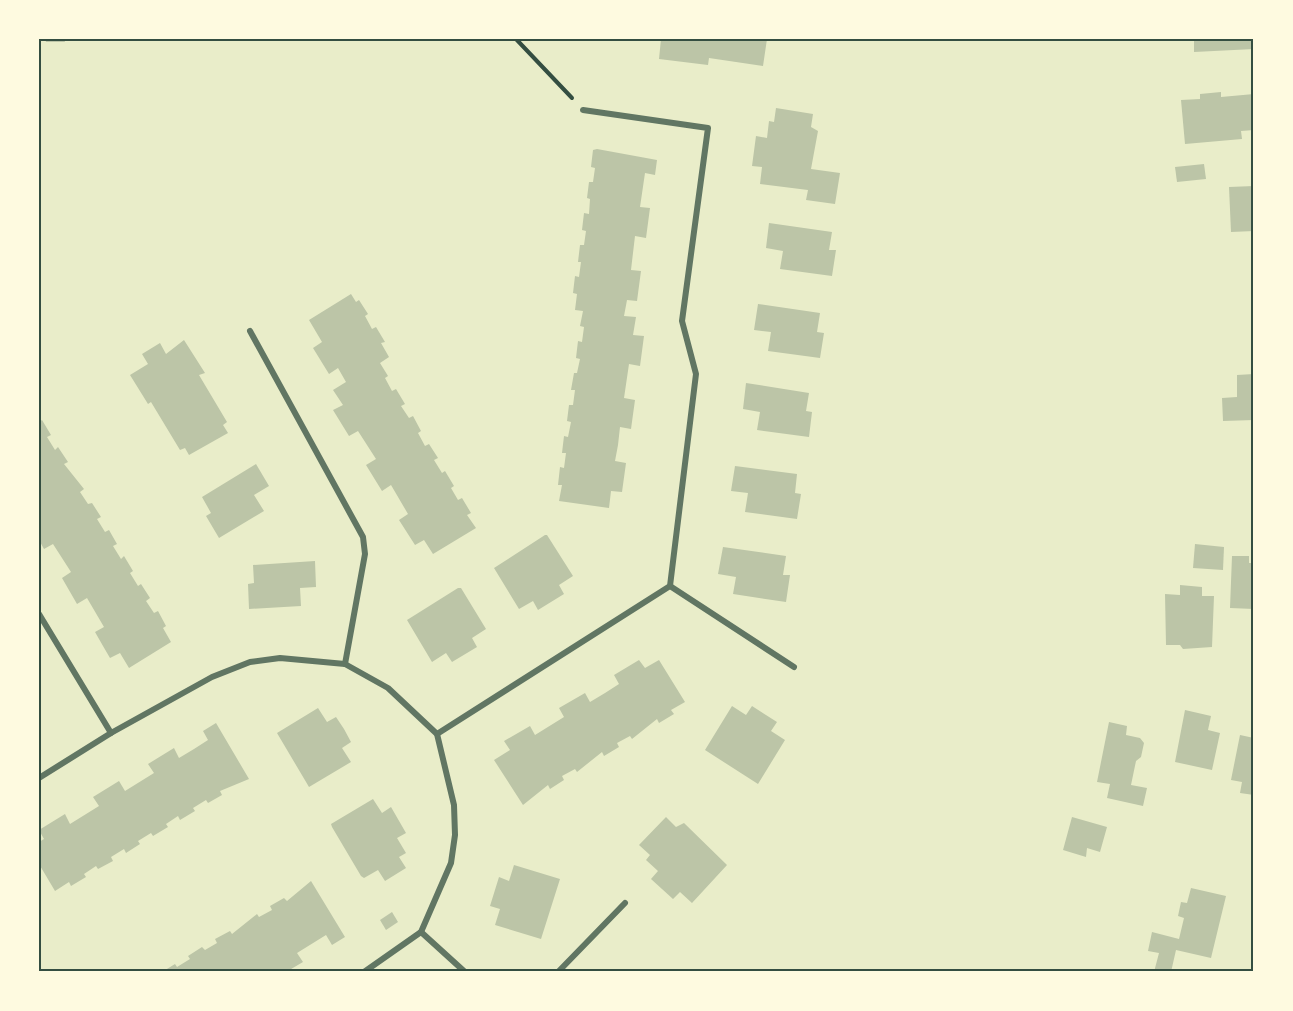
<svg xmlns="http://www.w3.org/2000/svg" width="1293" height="1011" viewBox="0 0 1293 1011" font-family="'Work Sans',sans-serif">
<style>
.building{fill:#bcc5a7}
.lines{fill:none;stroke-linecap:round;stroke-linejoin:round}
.path{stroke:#344e41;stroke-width:4}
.minor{stroke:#617663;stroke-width:6}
.neatline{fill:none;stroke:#344e41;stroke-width:2}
</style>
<rect width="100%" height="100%" fill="#e9edc9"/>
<g class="building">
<path d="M45,39H64L65,42H46Z"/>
<path d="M661,39H767L763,66L709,58L708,65L659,59Z"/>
<path d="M1194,39H1254V49L1194,52Z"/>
<path d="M1221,92V97L1254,94V130L1241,131L1242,139L1185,144L1181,100L1200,99V94Z"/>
<path d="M776,108L813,114L811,127L818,131L811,169L840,173L835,204L806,200L808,190L760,184L762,167L752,166L756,136L767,138L769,121L774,122Z"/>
<path d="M597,149L657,160L655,175L645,173L640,207L650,208L646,238L635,236L631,270L641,271L637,301L627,300L624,316L636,317L633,335L644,336L640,366L629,364L624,398L635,400L631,429L620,427L618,445L615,461L626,463L622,492L611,491L609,508L559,501L562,485H558L560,467L564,468L566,453H562L564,436L568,437L571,422L567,421L569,405H573L575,390H571L574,373H577L580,359L576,358L578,341L582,342L584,327L580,326L583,311L575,310L577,294L573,293L575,276L579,277L581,262H578L580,245H584L586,231L582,230L584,213L589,214L590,199L587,198L589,182H593L595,168L591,167L593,150Z"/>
<path d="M1204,164L1206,179L1177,182L1175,167Z"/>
<path d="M1254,186V231L1231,232L1229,187Z"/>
<path d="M769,223L832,232L829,250H836L832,276L780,269L783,251L766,248Z"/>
<path d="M351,294L356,302L359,300L368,314L365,316L372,329L376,327L385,342L381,343L389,357L380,363L388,376L385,378L392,391L396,389L405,404L401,406L409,418L413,416L421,431L418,433L425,446L429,444L438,458L434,460L442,473L445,471L454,486L451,488L458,500L462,498L471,513L467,515L476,528L433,554L424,540L415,545L399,520L408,514L391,485L382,491L366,465L376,459L358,431L349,436L333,410L343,405L333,390L346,382L338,368L329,374L313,348L322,342L309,320Z"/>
<path d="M758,304L820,313L817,332L824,333L820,358L768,351L771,332L754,330Z"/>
<path d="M184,340L205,373L199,375L227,422L223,425L228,433L189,455L185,448L180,450L151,402L148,404L130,375L148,364L142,354L160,343L166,354Z"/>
<path d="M1254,374V420L1223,421L1222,398L1237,397V375Z"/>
<path d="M746,383L809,393L806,411L812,412L809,437L757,430L760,412L743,409Z"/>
<path d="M42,420L51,435L47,437L55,450L58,447L68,462L64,464L84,489L80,492L88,504L92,503L101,517L97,519L105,532L109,530L117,544L113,546L121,559L124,556L133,571L130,573L138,586L141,584L150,598L146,601L154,613L158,611L166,626L163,628L171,642L129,668L120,653L110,658L103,646L95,632L104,627L87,598L77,604L62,578L71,572L53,544L44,549L39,540V422Z"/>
<path d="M256,464L269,486L254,495L264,511L219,538L206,516L211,513L202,497Z"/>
<path d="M735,466L797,474L795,493L801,494L797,519L745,512L748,493L731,491Z"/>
<path d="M545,535H547L573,576L559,585L564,594L538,610L533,601L519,609L494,568Z"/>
<path d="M1195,544L1224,547L1223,570L1193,568Z"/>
<path d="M723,547L786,556L783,575H790L786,602L733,594L736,577L718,574Z"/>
<path d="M1232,556H1249V563H1254V609L1230,608Z"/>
<path d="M315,561L316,587L300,588L301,606L249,609L248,584L254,583L253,565Z"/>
<path d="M1180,585L1202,587V596H1214L1212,647L1183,649L1180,645H1166L1165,594L1180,595Z"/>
<path d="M458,588H461L486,629L472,638L477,647L452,662L446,653L432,662L407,620Z"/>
<path d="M639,660L645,668L659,660L685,702L671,710L674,714L659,723L657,719L632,739L630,736L617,743L619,747L604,756L602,752L577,772L575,769L562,776L564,780L550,789L548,785L523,805L494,760L510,750L504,741L530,726L535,735L564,717L559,708L585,693L590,702L605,693L619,684L614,675Z"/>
<path d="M732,706L746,715L752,706L777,722L771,731L785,740L758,784L705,750Z"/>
<path d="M318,708L327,722L336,717L344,729L351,742L342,748L351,762L309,787L277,733Z"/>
<path d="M1185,710L1211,716L1208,730L1220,733L1212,770L1175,762Z"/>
<path d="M1109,722L1127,726L1126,735L1140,738L1144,743L1141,757L1136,761L1131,785L1147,788L1143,806L1107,798L1110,784L1097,782Z"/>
<path d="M216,723L249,779L220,791L222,795L208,803L206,800L193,808L195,811L180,820L178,816L166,824L168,827L153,836L151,833L138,841L140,844L126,853L124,849L111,857L113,861L98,869L96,866L84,874L86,877L71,886L69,882L55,891L39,864V842L44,839L39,830L65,814L70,824L99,806L93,797L119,781L125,791L154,773L148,764L174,748L179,758L194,749L208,740L203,731Z"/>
<path d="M1240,735L1254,738V795L1240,793L1242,782L1231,780Z"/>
<path d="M373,799L382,813L391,807L406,833L397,838L406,853L399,857L406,868L385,881L378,870L364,878L361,876L332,827L331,824Z"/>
<path d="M666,817L676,827L684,823L727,865L692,903L680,892L673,899L651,879L658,871L646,860L650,855L639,845Z"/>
<path d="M1072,817L1107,827L1100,852L1087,848L1086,857L1063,850Z"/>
<path d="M514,865L560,879L541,939L495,925L500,909L490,906L499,877L509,881Z"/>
<path d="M311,881L345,937L332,945L326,935L297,953L303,962L286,972H274L271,969L266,972H162L175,964L177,967L190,959L188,956L202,947L205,950L217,943L215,939L230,931L232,934L257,914L259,917L272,910L270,906L284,898L287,901Z"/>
<path d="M1191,888L1226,896L1211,958L1176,950L1171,972H1154L1159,953L1148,951L1152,932L1179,939L1184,918L1178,916L1181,902L1187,903Z"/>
<path d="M392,912L398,922L386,930L380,920Z"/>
</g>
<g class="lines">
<path class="path" d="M516,39L572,98"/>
<g class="minor">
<path d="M250,331L363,537L365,554L345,664"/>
<path d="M670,586L794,667"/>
<path d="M39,614L111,733"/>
<path d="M437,734L670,586L696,374L682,321L708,128L583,110"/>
<path d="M39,778L111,733L212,677L250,662L280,658L345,664L388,688L437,734L454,805L455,835L451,863L421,932L364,972"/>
<path d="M421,932L465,972"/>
<path d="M558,972L625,903"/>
</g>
</g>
<rect width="1293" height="1011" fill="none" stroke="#fefae0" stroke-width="81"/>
<rect x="40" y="40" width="1212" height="930" class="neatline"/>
</svg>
